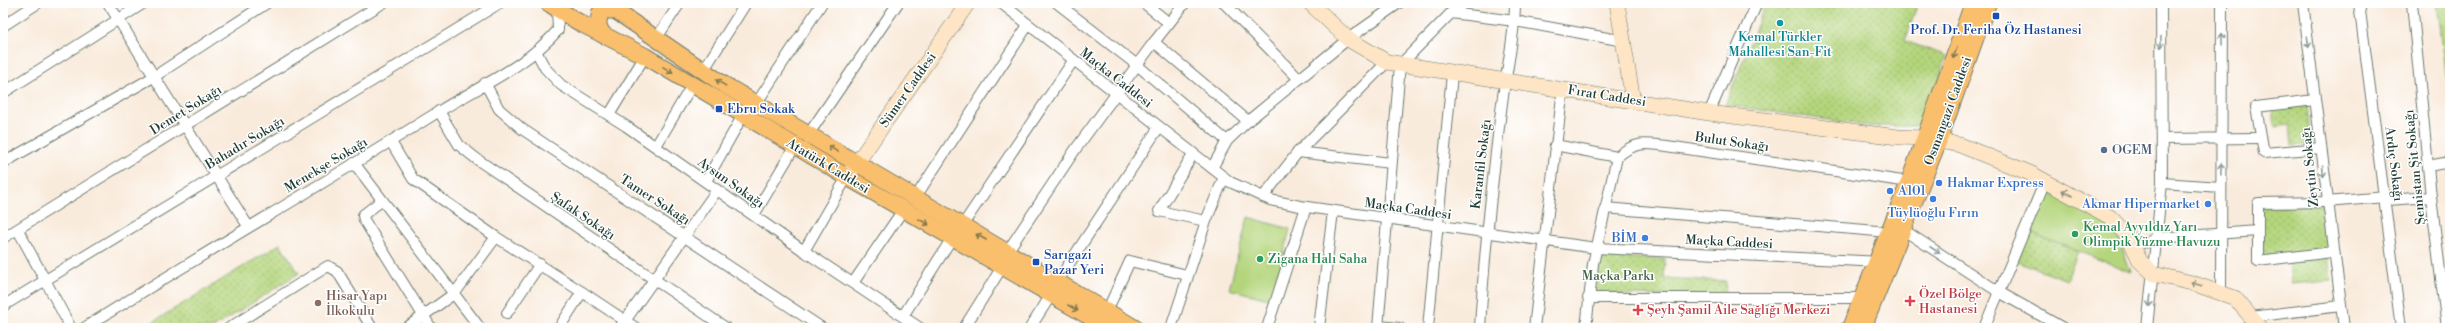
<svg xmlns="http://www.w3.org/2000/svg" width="2453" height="331" viewBox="0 0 2453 331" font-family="'Libre Bodoni',serif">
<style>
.grass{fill:url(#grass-dots);stroke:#6a8958}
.pitch{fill:#b4d57c;stroke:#6a8958}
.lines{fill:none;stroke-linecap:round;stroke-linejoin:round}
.street-casing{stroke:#6b7a6f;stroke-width:12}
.secondary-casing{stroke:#6b7a6f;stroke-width:16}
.primary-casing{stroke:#6b7a6f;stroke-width:18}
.street{stroke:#fff;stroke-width:10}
.secondary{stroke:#fde5c5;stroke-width:15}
.primary{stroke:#f9bf6d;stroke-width:16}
.oneway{stroke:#8f9e9a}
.oneway2{stroke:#81784e}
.oneway3{stroke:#8e917c}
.transit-dot{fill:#1a4fb4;stroke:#fff;stroke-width:1.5}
.culture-dot{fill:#0f9aa8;stroke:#fff;stroke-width:1.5}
.service-dot{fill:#5c6f8a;stroke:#fff;stroke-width:1.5}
.shop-dot{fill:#3f7fe0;stroke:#fff;stroke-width:1.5}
.leisure-dot{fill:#2e9e5b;stroke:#fff;stroke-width:1.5}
.health-dot{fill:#e0444e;stroke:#fff;stroke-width:1.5}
.education-dot{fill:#8d6e63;stroke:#fff;stroke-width:1.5}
.labels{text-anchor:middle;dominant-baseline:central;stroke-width:3;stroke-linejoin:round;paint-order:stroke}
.transit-label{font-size:13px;fill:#164399;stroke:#fff;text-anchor:start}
.culture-label{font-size:13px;fill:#0d838f;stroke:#fff}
.street-label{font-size:13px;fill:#1f3d34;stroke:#fff}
.service-label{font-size:13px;fill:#4e5e75;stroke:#fff;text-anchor:start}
.shop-label{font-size:13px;fill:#366cbe;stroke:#fff;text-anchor:start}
.leisure-label{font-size:13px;fill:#27864d;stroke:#fff;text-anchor:start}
.park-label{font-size:13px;fill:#446346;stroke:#fff}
.health-label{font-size:13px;fill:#be3a42;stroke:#fff;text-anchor:start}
.education-label{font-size:13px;fill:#785e54;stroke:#fff;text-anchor:start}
</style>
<defs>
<pattern id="grass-dots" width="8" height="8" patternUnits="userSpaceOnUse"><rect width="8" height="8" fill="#b4d57c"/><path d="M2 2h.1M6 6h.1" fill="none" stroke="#92ae66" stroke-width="1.8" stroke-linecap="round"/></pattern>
</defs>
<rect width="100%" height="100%" fill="#fff"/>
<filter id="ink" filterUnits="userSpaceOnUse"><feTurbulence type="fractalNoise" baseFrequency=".025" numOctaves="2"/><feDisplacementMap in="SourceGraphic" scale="8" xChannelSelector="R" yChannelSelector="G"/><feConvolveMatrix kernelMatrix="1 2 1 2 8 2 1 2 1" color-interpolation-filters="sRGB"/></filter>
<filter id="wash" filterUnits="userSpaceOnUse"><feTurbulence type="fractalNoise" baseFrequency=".012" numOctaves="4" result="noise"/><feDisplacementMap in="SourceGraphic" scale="16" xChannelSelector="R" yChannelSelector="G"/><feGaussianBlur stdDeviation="0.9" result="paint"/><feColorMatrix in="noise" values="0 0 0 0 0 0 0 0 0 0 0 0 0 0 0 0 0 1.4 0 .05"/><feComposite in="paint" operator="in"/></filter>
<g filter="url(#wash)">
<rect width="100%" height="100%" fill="#f9ebdc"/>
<g class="grass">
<path d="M1766,3H1918L1905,41L1947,56L1923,126H1870L1725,105Z"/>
<path d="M2437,3H2450V88H2448Z"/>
<path d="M2307,104L2311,145L2292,146L2290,125L2275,127L2273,108Z"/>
<path d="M2323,205L2329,249L2261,257L2260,206Z"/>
<path d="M2026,231L2078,251L2067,280L2014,260Z"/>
<path d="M280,244L299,273L213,328H143Z"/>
<path d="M2328,255L2331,281L2291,284L2289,259Z"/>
<path d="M1598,257L1665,259L1664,278L1726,281L1725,298L1596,294Z"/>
</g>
<g class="pitch">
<path d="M2043,190L2103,218L2118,237L2131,272L2026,231Z"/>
<path d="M1248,217L1290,229L1272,300L1229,289Z"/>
</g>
</g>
<g filter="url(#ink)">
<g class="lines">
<g class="street-casing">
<g id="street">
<path d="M108,3L248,226"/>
<path d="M1001,3L1230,182L1270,200L1300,206L1596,248L1882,262"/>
<path d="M1057,3L1137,65L1227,141"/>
<path d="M1144,3L1169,23"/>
<path d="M1224,3L1299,79"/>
<path d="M2303,3L2344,328"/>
<path d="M2359,3L2401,328"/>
<path d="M2412,3L2431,197L2447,328"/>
<path d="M1451,13L1464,3"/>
<path d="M3,26L38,3"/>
<path d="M656,39L680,3"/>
<path d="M1154,42L1248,121"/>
<path d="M536,51L545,68L561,85L626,126L804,251L920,328"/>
<path d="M703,71L746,3"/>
<path d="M485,83L499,109L522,129L822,328"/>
<path d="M3,93L144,3"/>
<path d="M2315,100L2256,107L2264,153L2321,148"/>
<path d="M756,104L822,3"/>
<path d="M439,111L459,145L478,160L726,328"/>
<path d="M1709,113L1757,3"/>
<path d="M609,115L645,56"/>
<path d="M808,135L898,3"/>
<path d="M2163,139L2261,138"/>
<path d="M391,142L413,179L496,237L582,292L559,328"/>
<path d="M1555,145L1617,157C1637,139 1650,144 1674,147L1909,182"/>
<path d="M656,146L692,85"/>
<path d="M1298,152L1391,163"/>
<path d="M1193,154L1159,211L1206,221"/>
<path d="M3,163L155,76L267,3"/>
<path d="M354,163L480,328"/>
<path d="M2428,166L2450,162"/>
<path d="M1212,168L1227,141L1248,121L1348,39L1399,3"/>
<path d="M706,181L743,115"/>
<path d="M2162,183L2221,187"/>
<path d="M1263,197L1298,152L1387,62"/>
<path d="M915,198L1028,25"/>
<path d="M2386,200L2431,197"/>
<path d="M381,201L363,215L364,220L431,328"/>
<path d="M1605,208L1889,232"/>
<path d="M754,215L795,146"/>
<path d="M962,226L1073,61"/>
<path d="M1902,229L1999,292L2063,328"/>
<path d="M18,230L71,328"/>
<path d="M3,238L383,3"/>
<path d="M2133,244L2148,242L2156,238L2258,231"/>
<path d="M804,251L847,177"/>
<path d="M1007,252L1075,150L1151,46L1185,3"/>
<path d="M2332,252L2258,261V203L2326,202L2386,197"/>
<path d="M1057,282L1159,127"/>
<path d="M853,283L903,210"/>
<path d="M582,292L636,328"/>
<path d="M2221,292L2222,3"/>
<path d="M1588,298H1861"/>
<path d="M3,306L500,3"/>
<path d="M1107,311L1130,261L1187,275"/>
<path d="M507,313L540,264"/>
<path d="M903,316L952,238"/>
<path d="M2251,317L2341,306"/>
<path d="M1378,326L1400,328"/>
<path d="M84,328C201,255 321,185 438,112C478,87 527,66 558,30L557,8"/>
<path d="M229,328L328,266L337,271L372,328"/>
<path d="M406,328L455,293L496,237"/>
<path d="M620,328L717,190"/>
<path d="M964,328L1002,267"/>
<path d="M1030,328L1051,295"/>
<path d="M1171,328L1206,221L1224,177"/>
<path d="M1267,328L1306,207"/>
<path d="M1319,328L1333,211"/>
<path d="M1378,328L1400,65L1451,13L1515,21L1624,41"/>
<path d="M1428,328L1452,74"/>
<path d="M1480,328C1484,255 1492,183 1501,111C1505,75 1515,39 1515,3"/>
<path d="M1534,328L1563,89"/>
<path d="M1586,328L1593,264L1617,157"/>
<path d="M1984,328L2045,181"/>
<path d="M2147,328L2162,183L2161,3"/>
</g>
</g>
<g class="secondary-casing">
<g id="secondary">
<path d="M1310,3L1348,39L1387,62L1709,113L1898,137L1925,138L1960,145L2032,174L2110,217L2129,237L2140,261L2154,274L2192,283L2235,298L2260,328"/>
<path d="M1617,3L1633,101"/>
<path d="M847,177L968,3"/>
</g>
</g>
<g class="primary-casing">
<g id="primary">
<path d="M548,3L580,23L645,56L847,177L1109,328"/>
<path d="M604,3L723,84L1135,328"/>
<path d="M603,35L598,25L600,13L605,10L617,11"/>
<path d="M1850,328L1909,182L1973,3"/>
<path d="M1863,328L1939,140L1988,3"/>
</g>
</g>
<use href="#street" class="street"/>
<use href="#secondary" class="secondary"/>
<use href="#primary" class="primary"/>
</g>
<defs><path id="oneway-shaft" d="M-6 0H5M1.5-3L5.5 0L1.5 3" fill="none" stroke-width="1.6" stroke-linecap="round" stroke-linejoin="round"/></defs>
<g class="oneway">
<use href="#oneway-shaft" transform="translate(2222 39) rotate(-90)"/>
<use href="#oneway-shaft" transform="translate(2161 42) rotate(89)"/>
<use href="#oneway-shaft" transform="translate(2308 42) rotate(83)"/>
<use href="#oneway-shaft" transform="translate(2221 169) rotate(-89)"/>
<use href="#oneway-shaft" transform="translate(2323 171) rotate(85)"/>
<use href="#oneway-shaft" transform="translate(1935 250) rotate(33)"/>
<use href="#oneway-shaft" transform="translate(2150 301) rotate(98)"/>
</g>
<g class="oneway2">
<use href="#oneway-shaft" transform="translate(1955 53) rotate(109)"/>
<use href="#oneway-shaft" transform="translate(668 70) rotate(32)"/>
<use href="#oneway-shaft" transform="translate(721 83) rotate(-148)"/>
<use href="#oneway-shaft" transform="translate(833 149) rotate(-149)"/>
<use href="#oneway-shaft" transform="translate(924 222) rotate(30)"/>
<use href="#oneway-shaft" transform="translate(981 237) rotate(-150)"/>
<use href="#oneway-shaft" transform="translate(1073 308) rotate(30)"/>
</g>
<g class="oneway3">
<use href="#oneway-shaft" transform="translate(2067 193) rotate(-151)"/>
<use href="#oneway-shaft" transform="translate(2196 284) rotate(-163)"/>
</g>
</g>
<g class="transit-dot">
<rect x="1992" y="12" width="8" height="8" rx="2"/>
<rect x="715" y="105" width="8" height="8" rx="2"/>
<rect x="1032" y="258" width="8" height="8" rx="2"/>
</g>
<circle class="culture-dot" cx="1780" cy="23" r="4"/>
<circle class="service-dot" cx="2104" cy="150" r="4"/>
<g class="shop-dot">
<circle cx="1939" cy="183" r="4"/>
<circle cx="1890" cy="191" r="4"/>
<circle cx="1933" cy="199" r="4"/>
<circle cx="2208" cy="204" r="4"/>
<circle cx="1645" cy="238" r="4"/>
</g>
<g class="leisure-dot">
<circle cx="2075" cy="234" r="4"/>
<circle cx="1260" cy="259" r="4"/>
</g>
<g class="health-dot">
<path d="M1908 295h4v4h4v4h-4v4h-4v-4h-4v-4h4z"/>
<path d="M1636 304h4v4h4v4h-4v4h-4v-4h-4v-4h4z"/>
</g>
<circle class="education-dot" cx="318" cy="303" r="4"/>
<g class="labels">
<g class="transit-label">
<text x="1996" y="30" text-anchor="middle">Prof. Dr. Feriha Öz Hastanesi</text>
<text x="727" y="109">Ebru Sokak</text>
<text x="1044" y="255">Sarıgazi<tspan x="1044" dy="15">Pazar Yeri</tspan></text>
</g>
<g class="culture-label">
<text x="1780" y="37">Kemal Türkler<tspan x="1780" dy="15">Mahallesi San-Fit</tspan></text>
</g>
<g class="street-label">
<text transform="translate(1116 78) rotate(38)">Maçka Caddesi</text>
<text transform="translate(908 90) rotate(-55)">Sümer Caddesi</text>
<text transform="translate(1607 96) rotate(9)">Fırat Caddesi</text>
<text transform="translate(186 110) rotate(-32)">Demet Sokağı</text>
<text transform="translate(1948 111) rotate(-70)">Osmangazi Caddesi</text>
<text transform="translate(1732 142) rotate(8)">Bulut Sokağı</text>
<text transform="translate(245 143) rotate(-31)">Bahadır Sokağı</text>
<text transform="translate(1481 164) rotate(-83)">Karanfil Sokağı</text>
<text transform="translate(2394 164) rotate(83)">Ardıç Sokağı</text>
<text transform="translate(326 165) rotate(-31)">Menekşe Sokağı</text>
<text transform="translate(828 166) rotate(31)">Atatürk Caddesi</text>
<text transform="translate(2310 167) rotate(-96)">Zeytin Sokağı</text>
<text transform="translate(2415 167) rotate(-96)">Şemistan Şit Sokağı</text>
<text transform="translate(731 183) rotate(35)">Aysun Sokağı</text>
<text transform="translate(655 200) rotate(33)">Tamer Sokağı</text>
<text transform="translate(1408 209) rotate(8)">Maçka Caddesi</text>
<text transform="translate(583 216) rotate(34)">Şafak Sokağı</text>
<text transform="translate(1729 242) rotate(3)">Maçka Caddesi</text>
</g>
<g class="service-label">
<text x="2112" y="150">OGEM</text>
</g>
<g class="shop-label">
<text x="1947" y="183">Hakmar Express</text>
<text x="1898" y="191">A101</text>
<text x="2200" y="204" text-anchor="end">Akmar Hipermarket</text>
<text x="1933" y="213" text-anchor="middle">Tüylüoğlu Fırın</text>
<text x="1637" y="238" text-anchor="end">BİM</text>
</g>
<g class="leisure-label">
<text x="2083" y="227">Kemal Ayyıldız Yarı<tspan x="2083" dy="15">Olimpik Yüzme Havuzu</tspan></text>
<text x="1268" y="259">Zigana Halı Saha</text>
</g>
<g class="park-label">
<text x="1618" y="276">Maçka Parkı</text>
</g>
<g class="health-label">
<text x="1919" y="294">Özel Bölge<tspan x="1919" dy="15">Hastanesi</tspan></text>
<text x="1647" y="310">Şeyh Şamil Aile Sağlığı Merkezi</text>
</g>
<g class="education-label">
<text x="326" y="296">Hisar Yapı<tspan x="326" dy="15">İlkokulu</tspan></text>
</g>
</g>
<rect width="2453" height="331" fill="none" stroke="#fff" stroke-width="16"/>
</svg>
